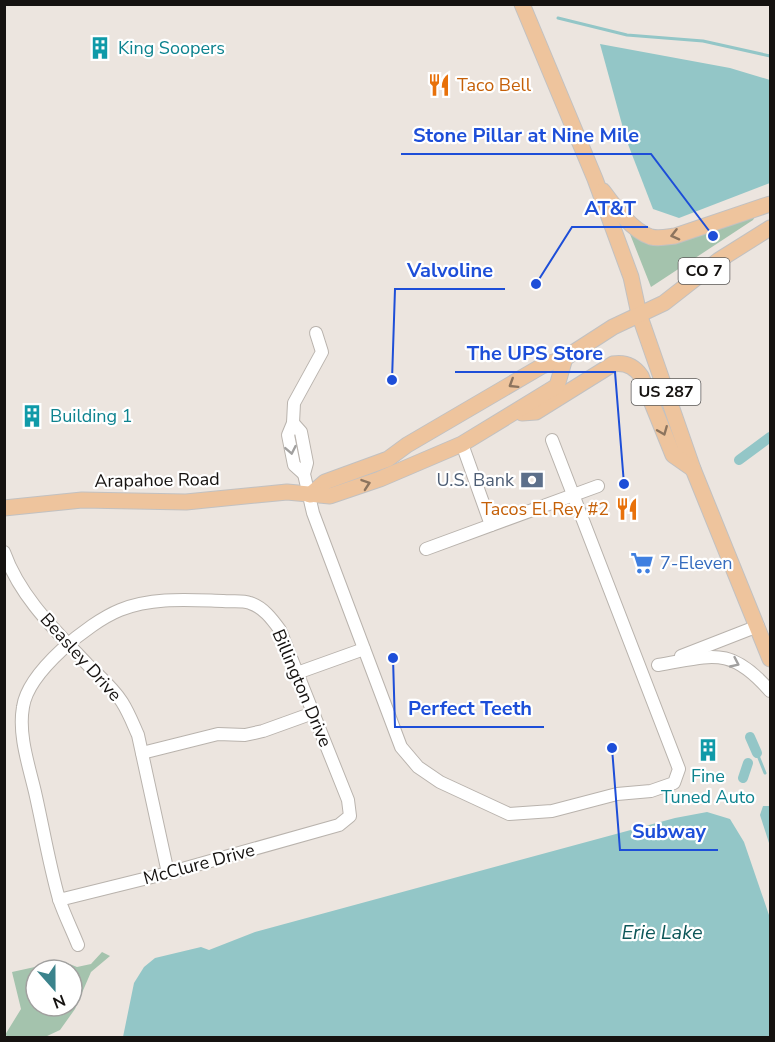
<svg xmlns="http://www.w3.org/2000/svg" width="775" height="1042" viewBox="0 0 775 1042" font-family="'Nunito Sans',sans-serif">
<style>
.green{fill:#a4c3ad;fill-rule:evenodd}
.water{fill:#93c6c7}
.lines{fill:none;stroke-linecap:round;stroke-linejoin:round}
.stream{stroke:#93c6c7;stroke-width:3}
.canal{stroke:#93c6c7;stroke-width:10}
.minor-casing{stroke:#b9b3ad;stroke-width:14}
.major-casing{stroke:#c2c1c1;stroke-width:17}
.minor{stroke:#fff;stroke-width:12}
.major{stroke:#eec49d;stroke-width:15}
.oneway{stroke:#8c745e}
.oneway2{stroke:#a1a09f}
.labels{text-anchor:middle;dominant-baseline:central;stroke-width:4.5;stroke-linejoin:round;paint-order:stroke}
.shield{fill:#fff;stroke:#5b5958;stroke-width:1.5}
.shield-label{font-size:16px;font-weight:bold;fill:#151210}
.culture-label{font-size:18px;fill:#0d838f;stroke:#fff;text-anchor:start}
.food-label{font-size:18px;fill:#c56008;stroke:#fff;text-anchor:start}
.street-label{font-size:18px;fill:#151210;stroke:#fff}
.service-label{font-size:18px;fill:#4e5e75;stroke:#fff;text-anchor:end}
.shop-label{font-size:18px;fill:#366cbe;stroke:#fff;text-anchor:start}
.water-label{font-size:20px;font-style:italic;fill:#0e5759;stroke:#fff}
.leader{fill:none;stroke:#1d4ed8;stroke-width:2}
.callout-dot{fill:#1d4ed8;stroke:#fff;stroke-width:2}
.callout-label{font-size:20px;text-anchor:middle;font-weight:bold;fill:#1d4ed8;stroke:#fff;stroke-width:4.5;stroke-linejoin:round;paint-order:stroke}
</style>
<rect width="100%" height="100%" fill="#ece5df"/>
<g class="green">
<path d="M756,215L753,220L651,287L628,229L646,239Z"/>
<path d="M102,952L110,956L91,972L75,1009L60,1030L45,1037H9L5,1035L21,1009L12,972L62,961L77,967L91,964ZM36,970H72V1006H36Z"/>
</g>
<g class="water">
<path d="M600,44L730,68L770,80V183L679,218L653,209L626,139Z"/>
<path d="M763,806H770V846L760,815Z"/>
<path d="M707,812L730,819L744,842L770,918V1037H123L134,983L144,967L155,958L201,947L209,950L255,932L675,818Z"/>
</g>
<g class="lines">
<g class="stream">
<path d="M558,18L627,35L703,41L770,56"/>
<path d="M757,753L765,773"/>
</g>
<g class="canal">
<path d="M739,460L770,437"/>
<path d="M750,737L757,753"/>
<path d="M743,778L748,763"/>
</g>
<g class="minor-casing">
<g id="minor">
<path d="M293,423L301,432L307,463L304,474L313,513L401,747L418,767L440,782L509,814L552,811L617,794L651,791L674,783L679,769L552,440"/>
<path d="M462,444L491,525"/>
<path d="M304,474L294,465L288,435L293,423L294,403L322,352L316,333"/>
<path d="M426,549L598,486"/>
<path d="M4,552C20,597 56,631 88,665C100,677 113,688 122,702C129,713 133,724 138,735L168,873"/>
<path d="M681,656L758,626"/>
<path d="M658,665C712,656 730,645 770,691"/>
<path d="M297,673L364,649"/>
<path d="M142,753L218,734L245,735L263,731L313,713"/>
<path d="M59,900L168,873L339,825L350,816L348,800L280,630C272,619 263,607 250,603C242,600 231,602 223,601C188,600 153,597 120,610C88,623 28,672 23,707C18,735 29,766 35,792C43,827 49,864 59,899C64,914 72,930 78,945"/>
</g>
</g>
<g class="major-casing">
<g id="major">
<path d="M522,4L595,179L631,277L639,314L693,469L770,659"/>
<path d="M603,191C614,206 632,231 651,237C659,239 667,237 675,236L770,204"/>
<path d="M522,413L536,412L613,364C625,362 634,366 641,376L673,455L693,469"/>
<path d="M310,495L325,482L388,459L407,445L542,366L565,358L613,327L664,303L719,260L770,228"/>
<path d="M4,508L82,500L186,502L287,492L330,496L380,479L462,444L557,386L565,358"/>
</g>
</g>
<use href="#minor" class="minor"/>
<use href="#major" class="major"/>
</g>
<defs><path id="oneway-chevron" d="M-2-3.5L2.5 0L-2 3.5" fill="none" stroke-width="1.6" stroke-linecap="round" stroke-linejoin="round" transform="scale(1.5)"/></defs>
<g class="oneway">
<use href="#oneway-chevron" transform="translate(675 235) rotate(166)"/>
<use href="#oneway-chevron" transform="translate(513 384) rotate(148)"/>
<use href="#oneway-chevron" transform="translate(663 431) rotate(68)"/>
<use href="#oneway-chevron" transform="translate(366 484) rotate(-19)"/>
</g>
<g class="oneway2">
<use href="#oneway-chevron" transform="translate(291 450) rotate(79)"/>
<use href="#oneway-chevron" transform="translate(735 663) rotate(25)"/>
</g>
<defs>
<g id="building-bare" transform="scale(1.8)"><path d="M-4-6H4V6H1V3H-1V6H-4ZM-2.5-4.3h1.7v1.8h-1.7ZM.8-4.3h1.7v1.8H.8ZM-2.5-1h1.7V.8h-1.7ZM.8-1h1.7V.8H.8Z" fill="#0f9aa8" stroke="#fff" stroke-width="2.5" paint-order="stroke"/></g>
<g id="restaurant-bare" transform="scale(1.8)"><path d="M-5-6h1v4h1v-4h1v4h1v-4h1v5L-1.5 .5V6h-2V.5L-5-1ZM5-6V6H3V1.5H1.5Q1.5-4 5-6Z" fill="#e8710a" stroke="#fff" stroke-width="2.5" paint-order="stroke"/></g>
<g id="bank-bare" transform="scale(1.8)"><path d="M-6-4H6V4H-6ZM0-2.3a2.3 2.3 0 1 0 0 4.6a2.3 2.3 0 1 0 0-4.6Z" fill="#5c6f8a" stroke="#fff" stroke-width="2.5" paint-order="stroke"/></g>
<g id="supermarket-bare" transform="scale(1.8)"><path d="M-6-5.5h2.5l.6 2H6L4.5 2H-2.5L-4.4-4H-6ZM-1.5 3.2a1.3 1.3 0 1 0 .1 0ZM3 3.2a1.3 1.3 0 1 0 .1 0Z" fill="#3f7fe0" stroke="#fff" stroke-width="2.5" paint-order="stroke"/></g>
</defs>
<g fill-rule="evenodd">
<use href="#building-bare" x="100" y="48"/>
<use href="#restaurant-bare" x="439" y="85"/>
<use href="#building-bare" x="32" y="416"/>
<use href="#bank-bare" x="532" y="480"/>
<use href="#restaurant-bare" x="627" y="509"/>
<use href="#supermarket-bare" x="642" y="563"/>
<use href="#building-bare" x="708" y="750"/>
</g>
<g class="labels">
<g class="shield">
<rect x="678.5" y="258" width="51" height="26" rx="4.5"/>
<rect x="631.5" y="379" width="69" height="26" rx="4.5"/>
</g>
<g class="shield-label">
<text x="704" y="271">CO 7</text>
<text x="666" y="392">US 287</text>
</g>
<g class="culture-label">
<text x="118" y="48">King Soopers</text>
<text x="50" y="416">Building 1</text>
<text x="708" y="776" text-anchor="middle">Fine<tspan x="708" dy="21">Tuned Auto</tspan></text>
</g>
<g class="food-label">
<text x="457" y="85">Taco Bell</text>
<text x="609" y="509" text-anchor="end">Tacos El Rey #2</text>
</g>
<g class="street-label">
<text transform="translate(157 480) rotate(-1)">Arapahoe Road</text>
<text transform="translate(81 657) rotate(48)">Beasley Drive</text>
<text transform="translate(302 688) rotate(67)">Billington Drive</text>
<text transform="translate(199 864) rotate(-15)">McClure Drive</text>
</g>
<g class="service-label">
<text x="514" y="480">U.S. Bank</text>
</g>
<g class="shop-label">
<text x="660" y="563">7-Eleven</text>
</g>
<g class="water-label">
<text x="662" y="932">Erie Lake</text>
</g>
</g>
<path class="leader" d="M713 236L651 154H401M536 284L572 227H648M392 380L395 289H505M624 484L615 372H455M393 658L395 727H544M612 748L620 850H718"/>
<g class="callout-dot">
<circle cx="713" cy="236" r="6"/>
<circle cx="536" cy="284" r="6"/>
<circle cx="392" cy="380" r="6"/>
<circle cx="624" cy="484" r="6"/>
<circle cx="393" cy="658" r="6"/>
<circle cx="612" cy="748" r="6"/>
</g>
<g class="callout-label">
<text x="526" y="142">Stone Pillar at Nine Mile</text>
<text x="610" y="215">AT&amp;T</text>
<text x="450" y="277">Valvoline</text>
<text x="535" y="360">The UPS Store</text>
<text x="470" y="715">Perfect Teeth</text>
<text x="669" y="838">Subway</text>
</g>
<rect width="775" height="1042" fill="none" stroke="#151210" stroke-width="12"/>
<g transform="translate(54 988) rotate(159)"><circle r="28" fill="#ffffff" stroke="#a1a09f" stroke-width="1.5"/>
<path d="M0-4.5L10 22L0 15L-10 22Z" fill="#3b838c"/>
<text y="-9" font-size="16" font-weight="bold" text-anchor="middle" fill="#151210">N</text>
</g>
</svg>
